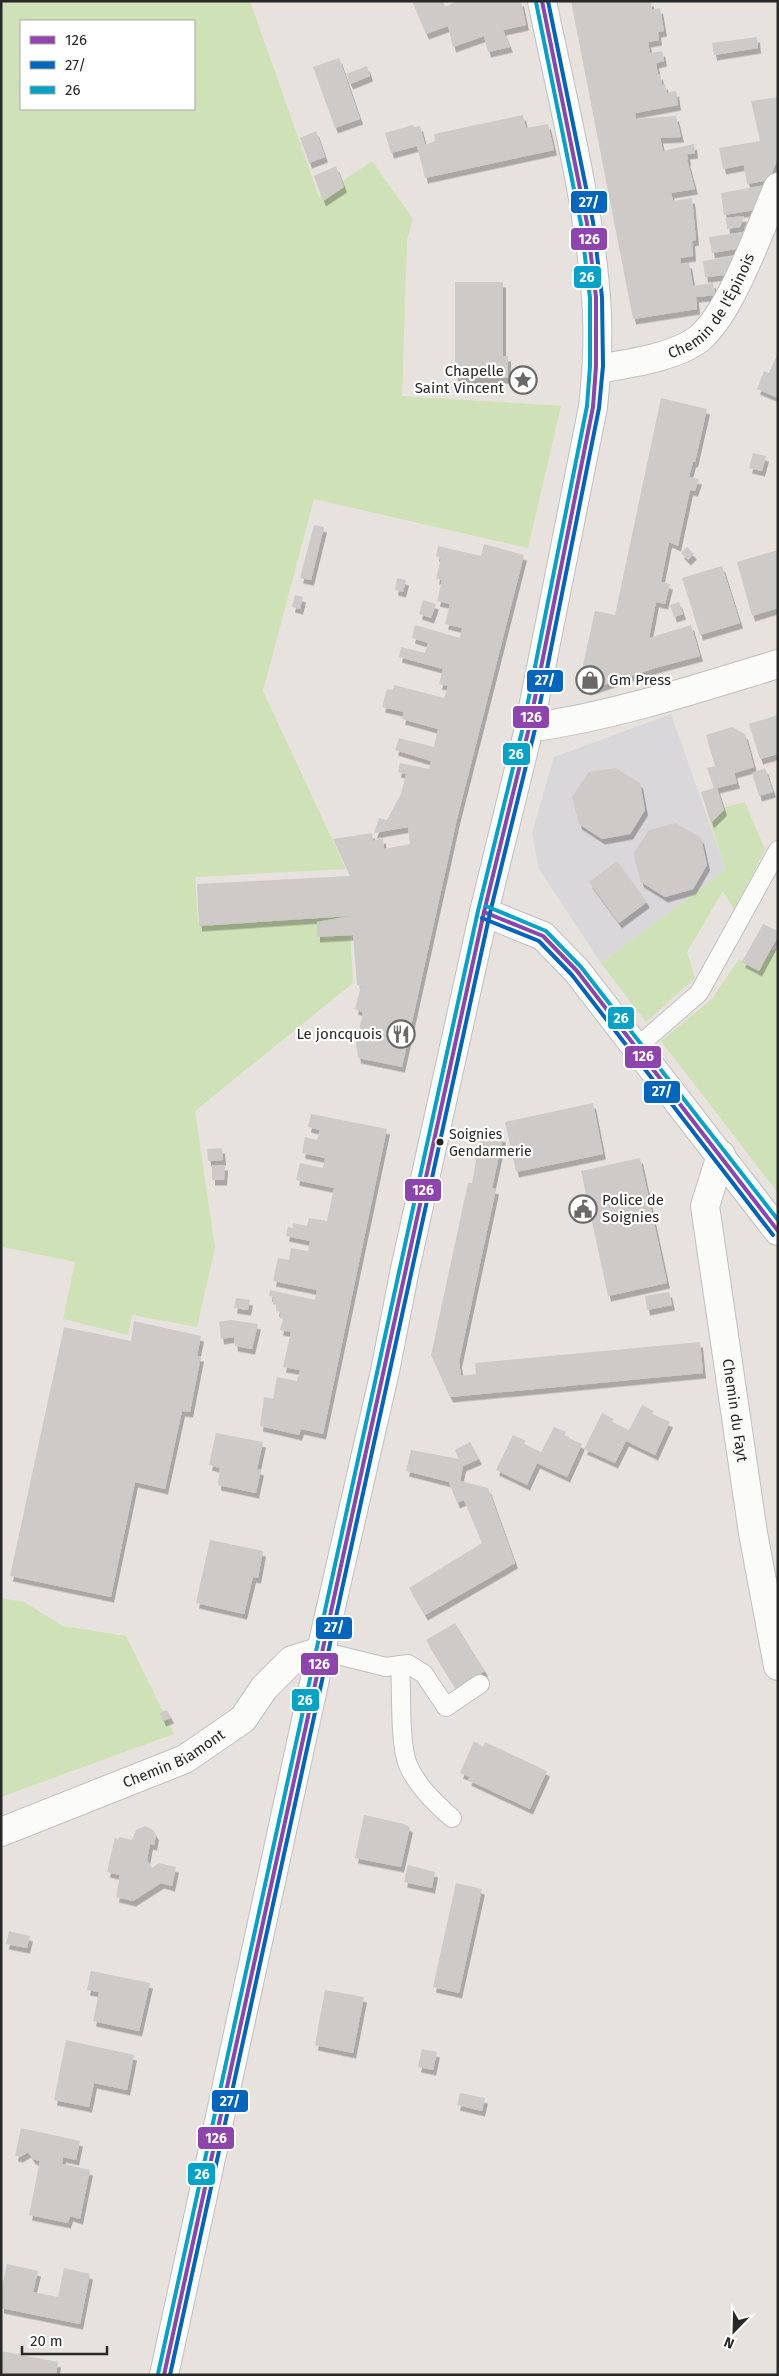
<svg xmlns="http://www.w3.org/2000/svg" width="779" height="2376" viewBox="0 0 779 2376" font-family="'Fira Sans',sans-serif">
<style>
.industrial{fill:#dad7da}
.green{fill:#cfe1b7;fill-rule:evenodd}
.building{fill:#cdcac7;filter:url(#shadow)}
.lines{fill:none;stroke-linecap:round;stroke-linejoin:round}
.lane-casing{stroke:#c1bfbf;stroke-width:20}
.street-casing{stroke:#c1bfbf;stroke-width:30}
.secondary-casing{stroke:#c1bfbf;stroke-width:30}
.lane{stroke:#fbfbfa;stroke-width:18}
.street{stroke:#fbfbfa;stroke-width:28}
.secondary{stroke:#fbfbfa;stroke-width:28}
.bus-1-casing{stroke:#fff;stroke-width:8}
.bus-2-casing{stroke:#fff;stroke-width:8}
.bus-3-casing{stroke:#fff;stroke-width:8}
.bus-1{stroke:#8e44ad;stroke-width:4}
.bus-2{stroke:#0065bd;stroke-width:4}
.bus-3{stroke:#02a3c6;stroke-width:4}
.bus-dot{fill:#282828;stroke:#fff;stroke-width:2}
.labels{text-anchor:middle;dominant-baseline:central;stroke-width:4.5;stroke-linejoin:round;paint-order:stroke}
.bus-label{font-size:14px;fill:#282828;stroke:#fff;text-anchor:start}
.street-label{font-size:15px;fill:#282828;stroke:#fff}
.poi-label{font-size:15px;fill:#282828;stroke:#fff;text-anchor:end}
.line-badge{stroke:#fff;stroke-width:2}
.badge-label{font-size:14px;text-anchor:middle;font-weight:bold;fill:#fff}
</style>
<defs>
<filter id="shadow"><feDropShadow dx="3" dy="5.5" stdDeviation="0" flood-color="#0004"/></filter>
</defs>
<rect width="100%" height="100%" fill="#e7e2de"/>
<path class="industrial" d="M671,714L726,870L601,963L539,869L532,833L554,757Z"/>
<g class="green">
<path d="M1,1H250L319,197L372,161L413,219L407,240L402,396L561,406L528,548L314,499L263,691L346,869L195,877L198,922L349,915L353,983L195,1111L215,1248L197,1327L132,1315L128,1335L63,1319L75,1262L3,1247L1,1249ZM21,21H194V109H21Z"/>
<path d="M745,802L765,850L734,910L723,891L687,952L695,978L646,1022L601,963L726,870L707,812Z"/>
<path d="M769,948L778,953V1193L661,1041L712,999L739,959L757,968Z"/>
<path d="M1,1598L24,1602L63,1626L126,1636L174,1734L1,1797Z"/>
</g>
<g class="building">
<path d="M412,1H443L445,7L458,1H521L526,25L503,30L510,47L488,52L484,36L453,47L448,26L426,34Z"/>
<path d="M571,1H651L652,10L660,8L664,31L658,32L659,40L648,42L650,53L662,51L664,61L656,63L658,75L660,74L662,85L665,84L667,93L676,91L678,105L635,113L636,119L676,116L681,137L660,138L663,151L694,144L695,153L687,154L688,160H687L695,189L671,193L673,201L692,198L696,240L692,241L693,256L680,258L681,264L689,263L693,286L713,283L715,295L696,297L697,309L633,319Z"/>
<path d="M757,37L758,48L714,55L712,43Z"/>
<path d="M339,58L360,119L335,128L313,67Z"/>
<path d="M367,66L370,76L350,84L346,74Z"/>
<path d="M778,97V158L769,180L747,184L744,165L723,169L719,148L760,141L751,101Z"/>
<path d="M523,115L526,128L548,124L554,150L425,178L417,146L391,153L385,133L413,125L414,127L420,126L425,145L435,141L434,134Z"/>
<path d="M316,131L325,157L309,163L300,138Z"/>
<path d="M336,166L344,187L323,201L314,176Z"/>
<path d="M766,185L755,210L724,215L721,193Z"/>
<path d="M744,216L740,227L727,229L726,218Z"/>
<path d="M745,232L736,249L712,253L709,237Z"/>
<path d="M735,256L726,275L705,277L703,261Z"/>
<path d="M455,282H503V356H508V378H455Z"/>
<path d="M778,353V398L757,389L764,371L769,373Z"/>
<path d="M661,398L707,409L695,462H693L689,477L699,479L695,491L690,490L678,546L669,542L661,582L670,584L665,604L656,602L649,638L691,625L700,656L655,668L588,690L579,683L595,611L615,615Z"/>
<path d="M753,453L766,456L762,471L749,468Z"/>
<path d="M314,525L324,527L311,580L300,578Z"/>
<path d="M484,544L524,555L457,819L402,1067L358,1058L356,1044L363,1012L355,1009L361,986L357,985L353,935L317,937V922L350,916L199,926L197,884L350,876L333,839L372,833L373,841L383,838L384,849L410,844L408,827L374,833L379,818L387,820L401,794L406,774L398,772L400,763L429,769L431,761L395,750L399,738L434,747L438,729L402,719L404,712L382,707L387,689L393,690L394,685L444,698L448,686L439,684L443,669L399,657L401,647L425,653L428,643L412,638L415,625L460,638L462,628L445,624L450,604L437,601L442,580L436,579L441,558L436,556L438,546L481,556Z"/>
<path d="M687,547L694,554L688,560L681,553Z"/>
<path d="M778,550V608L752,616L737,562Z"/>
<path d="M722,566L740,623L700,635L682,578Z"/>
<path d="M397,578L406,580L403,592L395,590Z"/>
<path d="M295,595L303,597L300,609L292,607Z"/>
<path d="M423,600L436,604L431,618L419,614Z"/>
<path d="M679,602L683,614L674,617L670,605Z"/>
<path d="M778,715V754L760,759L749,724Z"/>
<path d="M732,727L745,734L754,767L734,773L737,783L717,788L724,810L711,823L701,792L714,788L707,768L715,766L706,735Z"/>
<path d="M616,768L640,783L645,810L630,834L602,839L579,824L572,797L589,772Z"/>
<path d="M765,768L773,792L759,796L752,773Z"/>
<path d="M676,823L701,838L707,865L693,889L665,897L641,882L633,854L649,830Z"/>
<path d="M617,861L647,902L619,923L589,882Z"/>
<path d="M763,924L778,931V936L759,971L742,962Z"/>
<path d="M593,1103L603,1154L516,1172L505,1122Z"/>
<path d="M311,1114L387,1129L323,1434L301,1429L299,1435L260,1426L264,1397L273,1399L277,1377L297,1381L300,1370L283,1367L291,1332L280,1330L283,1319L280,1318L281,1312L276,1311L277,1305L273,1304L274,1297L269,1296L270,1290L315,1300L317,1290L273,1281L278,1258L289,1260L291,1248L308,1251L310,1241L286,1236L288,1227L293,1228V1223L307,1226L309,1218L327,1221L334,1188L296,1180L300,1163L323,1168L325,1158L302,1153L305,1137L317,1140L320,1130L308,1127Z"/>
<path d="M481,1132L503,1137L492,1188L496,1189L459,1362L461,1376L476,1374L475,1363L700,1342L703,1373L450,1397L431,1355L468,1183H472Z"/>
<path d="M222,1148L223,1160L208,1161L207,1149Z"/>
<path d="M640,1158L667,1283L608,1296L581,1171Z"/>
<path d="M212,1165H225L224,1180H212Z"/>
<path d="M669,1292L672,1305L647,1310L645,1296Z"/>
<path d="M236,1298L250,1300L248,1310L234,1308Z"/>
<path d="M231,1320L258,1324L252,1349L235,1346L234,1337L221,1339L219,1322Z"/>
<path d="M134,1321L201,1336L197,1356H201L190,1412L182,1411L165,1489L135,1482L111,1597L10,1576L64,1327L131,1341Z"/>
<path d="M642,1405L654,1411L652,1414L670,1422L655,1455L626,1441L615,1463L584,1449L602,1413L614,1419L612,1422L629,1430Z"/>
<path d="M554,1427L566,1432L564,1436L582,1444L567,1477L537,1463L527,1485L496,1470L513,1435L526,1441L524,1444L541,1452Z"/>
<path d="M216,1433L263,1442L257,1469L261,1470L256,1493L218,1485L220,1468L209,1465Z"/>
<path d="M470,1442L479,1459L463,1466L460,1481L488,1488L515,1563L425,1615L409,1588L482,1543L464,1500L457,1503L449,1482L406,1471L411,1450L459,1459L455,1450Z"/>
<path d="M210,1540L263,1551L258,1578L253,1577L244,1614L196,1603Z"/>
<path d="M455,1623L485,1671L456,1689L426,1640Z"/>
<path d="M167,1710L171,1718L163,1721L160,1713Z"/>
<path d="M474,1741L483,1747L485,1742L547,1771L530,1809L468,1780L470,1777L460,1773Z"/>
<path d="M364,1815L404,1824L410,1827L401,1867L355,1858Z"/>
<path d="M145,1826L153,1830L156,1835L154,1845L150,1844L147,1860L152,1868L159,1863L176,1867L172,1886L161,1883L133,1901L116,1897L120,1875L107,1872L115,1837L117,1840L120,1837L132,1840L136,1830Z"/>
<path d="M408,1865L435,1872L432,1888L404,1882Z"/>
<path d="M456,1883L482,1889L459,1993L433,1987Z"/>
<path d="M9,1931L30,1936L27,1948L6,1944Z"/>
<path d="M91,1971L150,1983L139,2031L93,2021L99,1992L87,1990Z"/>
<path d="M325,1990L364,1997L353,2053L315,2045Z"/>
<path d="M66,2040L134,2055L127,2090L94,2083L89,2107L54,2100Z"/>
<path d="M422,2049L437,2052L433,2070L418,2067Z"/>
<path d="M460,2093L485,2098L482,2111L457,2105Z"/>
<path d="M21,2128L80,2141L76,2160L63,2157L62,2164L90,2170L80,2219L70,2216L68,2223L29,2215L40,2161L33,2159L28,2152L20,2157L15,2156Z"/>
<path d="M7,2264L38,2271L33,2292L58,2297L64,2268L90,2274L80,2324L1,2308V2292Z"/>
<path d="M1,2351L58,2362L56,2375H1Z"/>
</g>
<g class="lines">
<g class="lane-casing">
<g id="lane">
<path d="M637,1047L699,993L778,850"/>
<path d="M321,1651L386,1667L408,1664L424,1674L446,1707L480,1684"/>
<path d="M400,1665C402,1691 399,1743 408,1765C417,1786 435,1803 452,1818"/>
</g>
</g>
<g class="street-casing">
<g id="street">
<path id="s1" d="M597,369C626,364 680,357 702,336C733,307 760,228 778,187"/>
<path d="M529,728C614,716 696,689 778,664"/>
<path id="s2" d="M721,1155L705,1206L753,1533L778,1666"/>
<path id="s3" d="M1,1832L185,1759L243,1719L264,1688L292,1660L321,1651"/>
</g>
</g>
<g class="secondary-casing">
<g id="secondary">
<path d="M484,912L543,936L577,971L778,1231"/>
<path d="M164,2375L321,1651L385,1371L405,1269L484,912L529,728L593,407C597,371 599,333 596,297C588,198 562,98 542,1"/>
</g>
</g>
<use href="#lane" class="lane"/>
<use href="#street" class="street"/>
<use href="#secondary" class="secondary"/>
<g class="bus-1-casing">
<g id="bus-1">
<path d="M484,912L543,936L577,971L778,1231"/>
<path d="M164,2375L484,912L529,728L593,407L596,366V297L587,223L542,1"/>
</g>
</g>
<g class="bus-2-casing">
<g id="bus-2">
<path d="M482,918L539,941L572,975L773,1235"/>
<path d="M170,2375L490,913L535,729L599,408L603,366L602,297L593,222L548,1"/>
</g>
</g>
<g class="bus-3-casing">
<g id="bus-3">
<path d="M486,906L546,931L581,967L778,1220"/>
<path d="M158,2374L478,911L523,727L587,406L590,366V298L581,224L536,2"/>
</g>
</g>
<use href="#bus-1" class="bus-1"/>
<use href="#bus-2" class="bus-2"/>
<use href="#bus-3" class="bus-3"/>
</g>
<defs>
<g id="sight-ring" transform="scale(1.4375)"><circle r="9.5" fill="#fff" stroke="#6b6968" stroke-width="1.5"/><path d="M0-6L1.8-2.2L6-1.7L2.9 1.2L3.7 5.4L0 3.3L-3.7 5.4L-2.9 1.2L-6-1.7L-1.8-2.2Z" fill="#6b6968"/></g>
<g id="shop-ring" transform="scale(1.4375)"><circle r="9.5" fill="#fff" stroke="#6b6968" stroke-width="1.5"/><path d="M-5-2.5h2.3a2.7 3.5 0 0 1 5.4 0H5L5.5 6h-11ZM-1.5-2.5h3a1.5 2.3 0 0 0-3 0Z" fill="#6b6968"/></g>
<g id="restaurant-ring" transform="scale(1.4375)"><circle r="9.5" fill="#fff" stroke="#6b6968" stroke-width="1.5"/><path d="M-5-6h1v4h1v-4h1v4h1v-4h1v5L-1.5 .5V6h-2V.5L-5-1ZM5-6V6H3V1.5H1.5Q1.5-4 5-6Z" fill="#6b6968"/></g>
<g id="civic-ring" transform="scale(1.4375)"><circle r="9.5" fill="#fff" stroke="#6b6968" stroke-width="1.5"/><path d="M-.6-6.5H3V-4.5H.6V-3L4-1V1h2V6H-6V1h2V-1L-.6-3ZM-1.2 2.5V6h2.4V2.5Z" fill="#6b6968"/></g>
</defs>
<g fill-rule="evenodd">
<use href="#sight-ring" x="523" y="380"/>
<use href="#shop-ring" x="590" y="680"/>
<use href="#restaurant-ring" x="401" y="1034"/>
<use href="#civic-ring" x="583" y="1209"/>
</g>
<circle class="bus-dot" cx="440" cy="1142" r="4.5"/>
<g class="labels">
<g class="bus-label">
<text x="449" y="1134">Soignies<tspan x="449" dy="17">Gendarmerie</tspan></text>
</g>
<g class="street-label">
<text stroke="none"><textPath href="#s1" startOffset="140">Chemin de l'Épinois</textPath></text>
<text stroke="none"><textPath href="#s2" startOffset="260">Chemin du Fayt</textPath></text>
<text stroke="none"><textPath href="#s3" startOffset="188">Chemin Biamont</textPath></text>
</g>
<g class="poi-label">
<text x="504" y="371">Chapelle<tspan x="504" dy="17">Saint Vincent</tspan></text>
<text x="609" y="680" text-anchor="start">Gm Press</text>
<text x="382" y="1034">Le joncquois</text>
<text x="602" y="1200" text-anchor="start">Police de<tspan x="602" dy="17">Soignies</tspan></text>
</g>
</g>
<g class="line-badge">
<rect x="570" y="190" width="38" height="24" rx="5" fill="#0065bd"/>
<rect x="570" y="227" width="38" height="24" rx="5" fill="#8e44ad"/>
<rect x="573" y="265" width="29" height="24" rx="5" fill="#02a3c6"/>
<rect x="526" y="669" width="38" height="24" rx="5" fill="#0065bd"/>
<rect x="512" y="705" width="38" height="24" rx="5" fill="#8e44ad"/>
<rect x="502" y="742" width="29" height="24" rx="5" fill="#02a3c6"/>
<rect x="607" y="1006" width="28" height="24" rx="5" fill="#02a3c6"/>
<rect x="624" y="1045" width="38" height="24" rx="5" fill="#8e44ad"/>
<rect x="643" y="1080" width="38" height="24" rx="5" fill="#0065bd"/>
<rect x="404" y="1178" width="38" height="24" rx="5" fill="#8e44ad"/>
<rect x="315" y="1616" width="38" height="24" rx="5" fill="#0065bd"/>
<rect x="300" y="1652" width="39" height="24" rx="5" fill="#8e44ad"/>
<rect x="291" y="1688" width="29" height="24" rx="5" fill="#02a3c6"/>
<rect x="211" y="2089" width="38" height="24" rx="5" fill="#0065bd"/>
<rect x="197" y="2126" width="38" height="24" rx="5" fill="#8e44ad"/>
<rect x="187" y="2162" width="29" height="24" rx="5" fill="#02a3c6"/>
</g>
<g class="badge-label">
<text x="589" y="207">27/</text>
<text x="589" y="244">126</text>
<text x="587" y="282">26</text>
<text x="545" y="685">27/</text>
<text x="531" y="722">126</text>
<text x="516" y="759">26</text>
<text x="621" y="1023">26</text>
<text x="643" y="1061">126</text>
<text x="662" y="1096">27/</text>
<text x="423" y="1195">126</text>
<text x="334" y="1632">27/</text>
<text x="319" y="1669">126</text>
<text x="305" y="1705">26</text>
<text x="230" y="2106">27/</text>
<text x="216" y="2143">126</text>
<text x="202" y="2179">26</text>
</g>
<rect width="779" height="2376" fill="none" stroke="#282828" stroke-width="5"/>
<rect x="20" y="20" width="175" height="90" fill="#ffffff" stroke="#a9a9a9"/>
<rect x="30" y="36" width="25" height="8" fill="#8e44ad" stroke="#a9a9a9"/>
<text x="65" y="45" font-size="15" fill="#282828">126</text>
<rect x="30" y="61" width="25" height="8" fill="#0065bd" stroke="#a9a9a9"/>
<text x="65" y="70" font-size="15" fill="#282828">27/</text>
<rect x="30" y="86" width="25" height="8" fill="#02a3c6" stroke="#a9a9a9"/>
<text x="65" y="95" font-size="15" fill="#282828">26</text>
<g transform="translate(734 2331) rotate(203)" stroke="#ffffff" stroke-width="4" paint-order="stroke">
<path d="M0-4L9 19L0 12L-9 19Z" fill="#282828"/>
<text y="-8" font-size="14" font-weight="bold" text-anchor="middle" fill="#282828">N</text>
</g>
<path d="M22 2346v8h85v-8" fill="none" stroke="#282828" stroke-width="2.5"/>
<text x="30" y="2346" font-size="15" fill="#282828" stroke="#ffffff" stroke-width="4" paint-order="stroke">20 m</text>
</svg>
